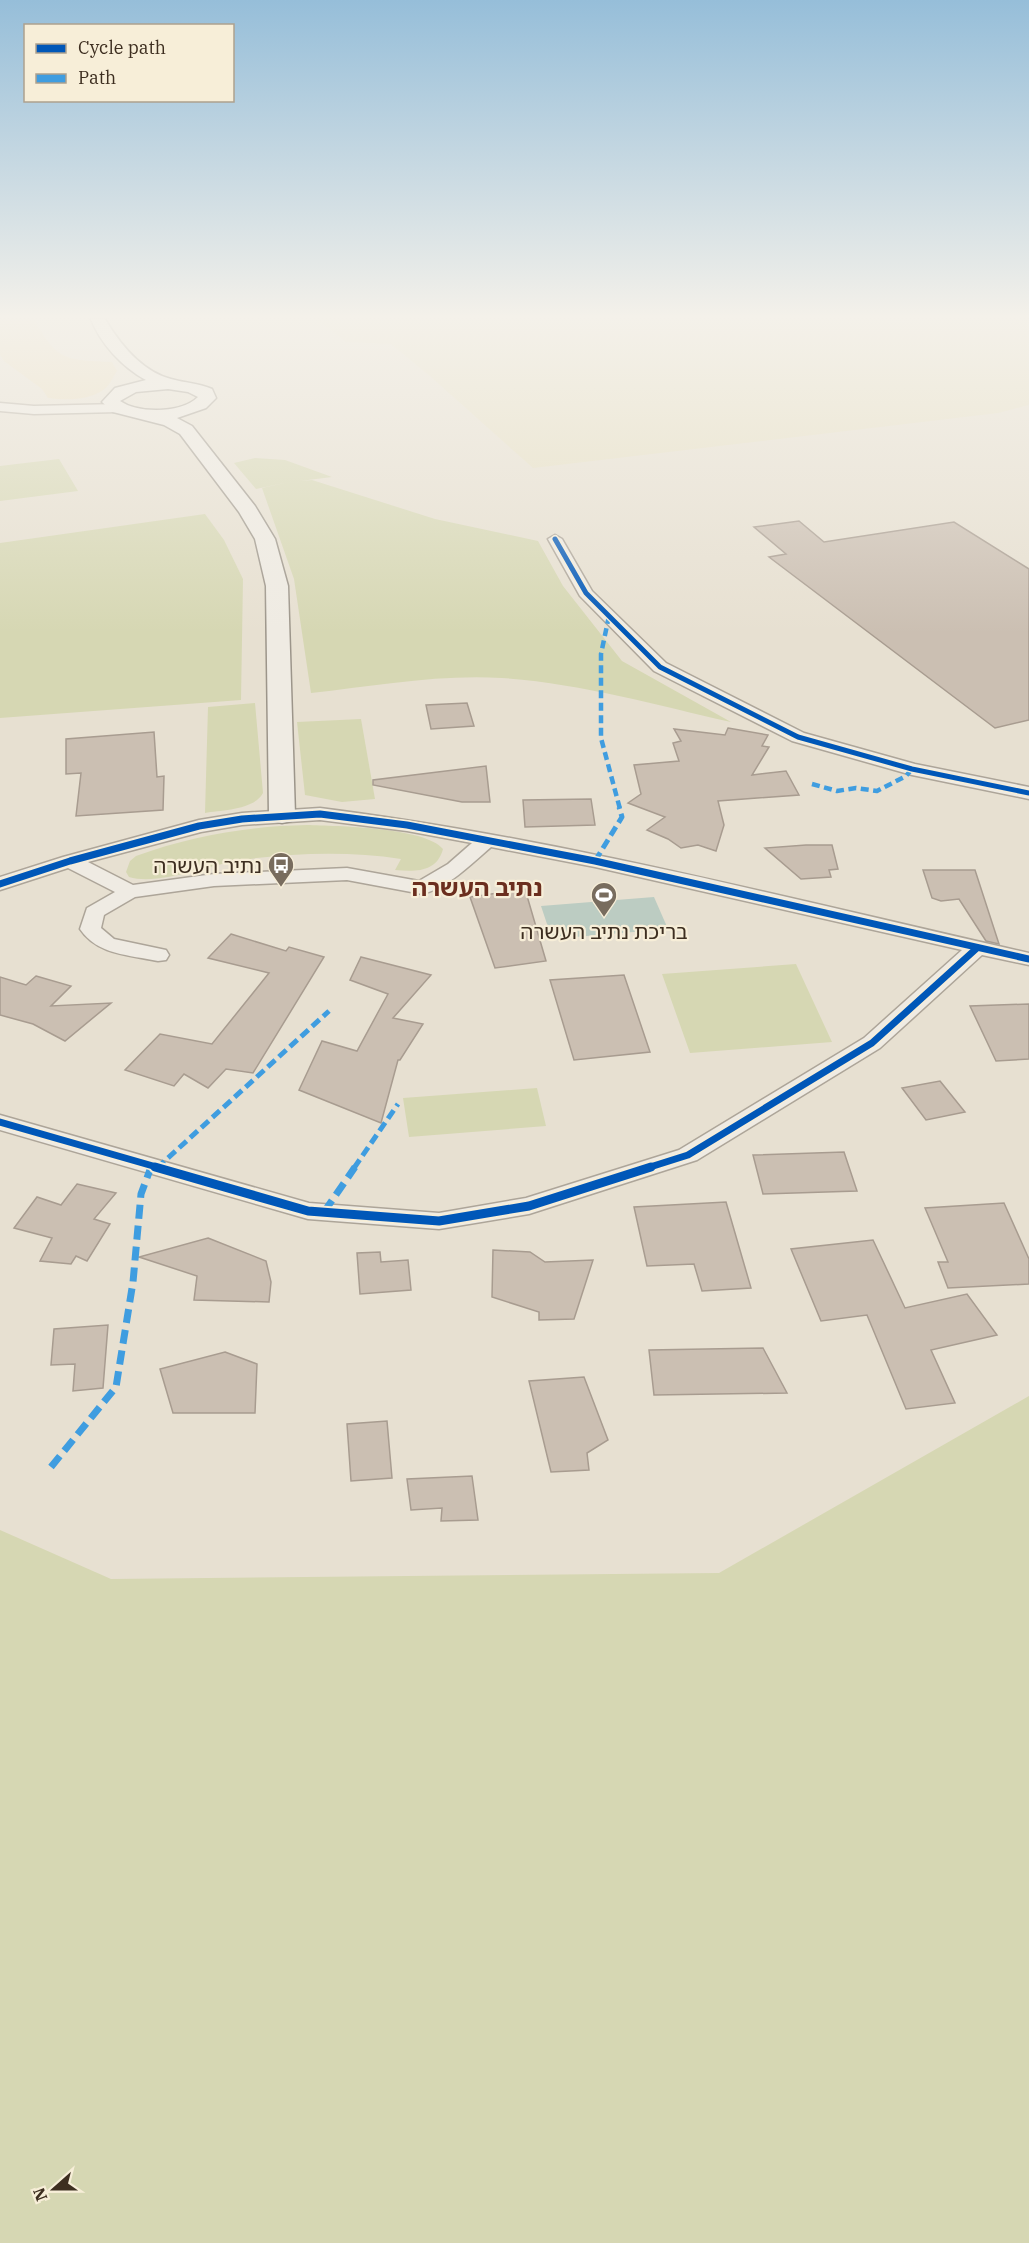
<svg xmlns="http://www.w3.org/2000/svg" width="1029" height="2243" viewBox="0 0 1029 2243" font-family="'IBM Plex Serif','Noto Sans Hebrew',serif">
<style>
.farmland{fill:#e6dfc2}
.green{fill:#d6d7b3}
.sand{fill:#eadcb9}
.water{fill:#bcccc2}
.building{fill:#cbbfb2;stroke:#a89c90;stroke-width:1.5}
.lines{fill:none;stroke-linecap:round;stroke-linejoin:round}
.street-casing{stroke:#ada599;stroke-width:3}
.secondary-casing{stroke:#9c958a;stroke-width:3}
.street{fill:#efebe3;fill-rule:evenodd}
.secondary{fill:#efebe3;fill-rule:evenodd}
.quiet-far2{stroke:#3f9de0;stroke-width:4.5;stroke-dasharray:8 4.5;stroke-linecap:butt}
.quiet-far1{stroke:#3f9de0;stroke-width:5;stroke-dasharray:10 5;stroke-linecap:butt}
.quiet{stroke:#3f9de0;stroke-width:7;stroke-dasharray:14 7;stroke-linecap:butt}
.cycleway-far2-casing{stroke:#f7eed8;stroke-width:8}
.cycleway-far1-casing{stroke:#f7eed8;stroke-width:10}
.cycleway-casing{stroke:#f7eed8;stroke-width:13}
.cycleway-far2{stroke:#0057b8;stroke-width:5}
.cycleway-far1{stroke:#0057b8;stroke-width:7}
.cycleway{stroke:#0057b8;stroke-width:9}
.labels{text-anchor:middle;dominant-baseline:central;stroke-width:4.5;stroke-linejoin:round;paint-order:stroke}
.poi-label{font-size:21px;fill:#3d2e20;stroke:#f7eed8;text-anchor:end}
.quarter-label{font-size:24px;font-weight:bold;fill:#6b2e1e;stroke:#f7eed8}
</style>
<rect width="100%" height="100%" fill="#e7e0d1"/>
<path class="farmland" d="M317,319H883L892,323L934,319H1029V405L998,413L533,468L430,376L391,344L346,342Z"/>
<g class="green">
<path d="M255,458L285,460L332,477L300,481L312,480L435,519L538,541L563,586L622,661L731,722C656,705 579,683 502,678C440,674 373,686 311,693L294,579L262,488L289,482L256,489L234,463Z"/>
<path d="M59,459L78,491L0,501V466Z"/>
<path d="M205,514L224,540L243,579L241,700L0,718V543Z"/>
<path d="M255,703L263,793C254,810 223,810 205,813L208,707Z"/>
<path d="M361,719L375,799L342,802L305,795L297,722Z"/>
<path d="M307,825C336,826 425,827 443,849C437,872 416,872 395,870L401,859C349,851 293,853 241,860C209,865 158,886 129,877L126,872L130,861L136,856C191,836 249,826 307,825Z"/>
<path d="M796,964L832,1042L690,1053L662,974Z"/>
<path d="M537,1088L546,1126L409,1137L403,1098Z"/>
<path d="M1029,1396V2243H0V1530L111,1579L719,1573Z"/>
</g>
<path class="sand" d="M0,319H34C57,361 65,360 112,362L117,371C113,377 109,387 103,390C87,401 66,400 48,398L42,389L4,361L0,355Z"/>
<path class="water" d="M654,897L668,929L552,939L541,906Z"/>
<g class="building">
<path d="M799,521L824,542L954,522L1029,569V720L995,728L769,557L786,554L754,527Z"/>
<path d="M467,703L474,726L431,729L426,705Z"/>
<path d="M728,728L768,735L762,746L769,747L752,775L786,771L799,795L718,801L724,825L716,851L698,845L681,848L668,839L647,830L665,817L628,803L641,794L634,765L679,761L673,743L681,741L674,729L725,735Z"/>
<path d="M154,732L157,777L164,776L163,810L76,816L81,773L66,774V739Z"/>
<path d="M486,766L490,802H462L373,785V780Z"/>
<path d="M591,799L595,825L525,827L523,800Z"/>
<path d="M806,845H832L838,869L829,870L831,877L801,879L765,848Z"/>
<path d="M923,870H975L999,944L986,941L959,899L941,901L932,898Z"/>
<path d="M525,889L546,961L495,968L470,897Z"/>
<path d="M231,934L286,951L289,947L324,957L253,1073L226,1069L208,1088L184,1074L174,1086L125,1070L160,1034L212,1044L269,973L208,958Z"/>
<path d="M361,957L431,975L393,1018L423,1024L400,1060H398L381,1123L299,1090L322,1041L357,1051L388,994L350,980Z"/>
<path d="M624,975L650,1052L574,1060L550,980Z"/>
<path d="M36,976L71,986L51,1006L111,1003L65,1041L33,1024L0,1015V977L26,985Z"/>
<path d="M1029,1004V1059L996,1061L970,1006Z"/>
<path d="M940,1081L965,1112L926,1120L902,1088Z"/>
<path d="M844,1152L857,1191L763,1194L753,1155Z"/>
<path d="M77,1184L116,1193L94,1219L110,1224L87,1261L76,1256L71,1264L40,1261L52,1238L14,1228L37,1197L61,1205Z"/>
<path d="M726,1202L751,1288L702,1291L694,1264L647,1266L634,1207Z"/>
<path d="M1004,1203L1029,1259V1284L948,1288L938,1262H948L925,1208Z"/>
<path d="M208,1238L266,1261L271,1282L269,1302L194,1300L197,1276L139,1257Z"/>
<path d="M873,1240L905,1308L967,1294L997,1335L931,1350L955,1403L906,1409L867,1315L821,1321L791,1249Z"/>
<path d="M493,1250L530,1252L545,1262L593,1260L574,1319L539,1320V1312L492,1297Z"/>
<path d="M380,1252L381,1262L408,1260L411,1290L360,1294L357,1253Z"/>
<path d="M108,1325L103,1388L73,1391L75,1364L51,1365L54,1329Z"/>
<path d="M763,1348L787,1393L654,1395L649,1350Z"/>
<path d="M225,1352L257,1364L255,1413H173L160,1369Z"/>
<path d="M584,1377L608,1440L587,1453L589,1470L551,1472L529,1381Z"/>
<path d="M387,1421L392,1478L351,1481L347,1424Z"/>
<path d="M472,1476L478,1520L441,1521L442,1508L411,1510L407,1479Z"/>
</g>
<g class="lines">
<g class="street-casing">
<g id="street">
<path d="M0,403L34,406L118,404L124,408L118,412L34,414L0,411Z"/>
<path d="M555,535L562,539L592,591L666,663L804,733L915,764L1029,787V799L912,775L792,741L654,671L580,596L548,539Z"/>
<path d="M320,808C559,838 794,900 1029,953V965L982,955L880,1048L697,1160L529,1214L439,1229L308,1219L0,1130V1115L309,1203L439,1213L526,1198L679,1150L864,1038L962,950L595,867L491,847C471,864 448,888 422,894L347,880L214,886L135,897L104,915L101,928L114,939L166,950L169,955L166,960L158,961C130,955 97,955 80,929L87,908L115,892L68,868L0,890V877L63,857L199,820L242,813ZM320,820L407,831L472,843L448,864L419,881L347,868L214,874L133,885L88,862L201,832L242,825Z"/>
</g>
</g>
<g class="secondary-casing">
<path id="secondary" d="M91,319H105C120,344 141,371 171,379C185,383 198,383 212,389L216,398L206,408L177,418L192,426L255,506L275,539L288,586L295,815L291,821L282,823L273,821L269,815L266,586L255,539L239,512L180,434L164,425L113,412L102,402L115,388L146,380C122,367 100,343 91,319ZM168,389L188,392L198,397C182,413 139,414 120,401L136,392Z"/>
</g>
<use href="#street" class="street"/>
<use href="#secondary" class="secondary"/>
<g class="quiet-far2">
<path d="M609,616L601,654V738L620,809"/>
<path d="M812,784L837,791L856,788L877,791L906,776L912,769"/>
</g>
<g class="quiet-far1">
<path d="M595,861L622,817L619,807"/>
<path d="M150,1168L151,1166"/>
<path d="M157,1168L329,1011"/>
<path d="M354,1168L398,1104"/>
</g>
<g class="quiet">
<path d="M324,1212L355,1167"/>
<path d="M51,1467L116,1387L133,1282L141,1194L151,1167"/>
</g>
<g class="cycleway-far2-casing">
<path id="cycleway-far2" d="M555,539L586,593L660,667L798,737L912,769L1029,793"/>
</g>
<g class="cycleway-far1-casing">
<g id="cycleway-far1">
<path d="M0,884L70,861L199,826L242,819L320,814L407,825L595,861L1029,959"/>
<path d="M0,1122L160,1168"/>
<path d="M647,1168L688,1155L872,1043L977,948"/>
</g>
</g>
<g class="cycleway-casing">
<path id="cycleway" d="M155,1167L308,1211L439,1221L529,1206L651,1167"/>
</g>
<use href="#cycleway-far2" class="cycleway-far2"/>
<use href="#cycleway-far1" class="cycleway-far1"/>
<use href="#cycleway" class="cycleway"/>
</g>
<linearGradient id="sky" x2="0" y2="1"><stop stop-color="#96bed9"/><stop offset="0.5" stop-color="#f4f1ea"/><stop offset="1" stop-color="#f4f1ea" stop-opacity="0"/></linearGradient>
<rect width="1029" height="633" fill="url(#sky)"/>
<defs>
<g id="bus-pin" transform="scale(1.35)"><path d="M0 17L-7.5 6A9.5 9.5 0 1 1 7.5 6Z" fill="#786c5e" stroke="#f7eed8"/><path d="M-5-6H5V4H4V6H2V4H-2V6H-4V4H-5ZM-3.5-4V0h7V-4ZM-3.5 1.2v1.5H-2V1.2ZM2 1.2v1.5H3.5V1.2Z" fill="#fff"/></g>
<g id="stadium-pin" transform="scale(1.35)"><path d="M0 17L-7.5 6A9.5 9.5 0 1 1 7.5 6Z" fill="#786c5e" stroke="#f7eed8"/><path d="M0-5a6.5 5 0 1 0 0 10a6.5 5 0 1 0 0-10ZM-3.5-1.8h7v3.6h-7Z" fill="#fff"/></g>
</defs>
<g fill-rule="evenodd">
<use href="#bus-pin" x="281" y="865"/>
<use href="#stadium-pin" x="604" y="895"/>
</g>
<g class="labels">
<g class="poi-label">
<text x="262" y="865">נתיב העשרה</text>
<text x="604" y="931" text-anchor="middle">בריכת נתיב העשרה</text>
</g>
<g class="quarter-label">
<text x="477" y="887">נתיב העשרה</text>
</g>
</g>
<rect x="24" y="24" width="210" height="78" fill="#f7eed8" stroke="#ada18e" stroke-width="1.5"/>
<rect x="36" y="44" width="30" height="9" fill="#0057b8" stroke="#ada18e" stroke-width="1.5"/>
<text x="78" y="54" font-size="18" fill="#3d2e20">Cycle path</text>
<rect x="36" y="74" width="30" height="9" fill="#3f9de0" stroke="#ada18e" stroke-width="1.5"/>
<text x="78" y="84" font-size="18" fill="#3d2e20">Path</text>
<g transform="translate(54 2189) rotate(249)" stroke="#f7eed8" stroke-width="4.5" paint-order="stroke">
<path d="M0-4.5L10 22L0 15L-10 22Z" fill="#3d2e20"/>
<text y="-9" font-size="16" font-weight="bold" text-anchor="middle" fill="#3d2e20">N</text>
</g>
</svg>
